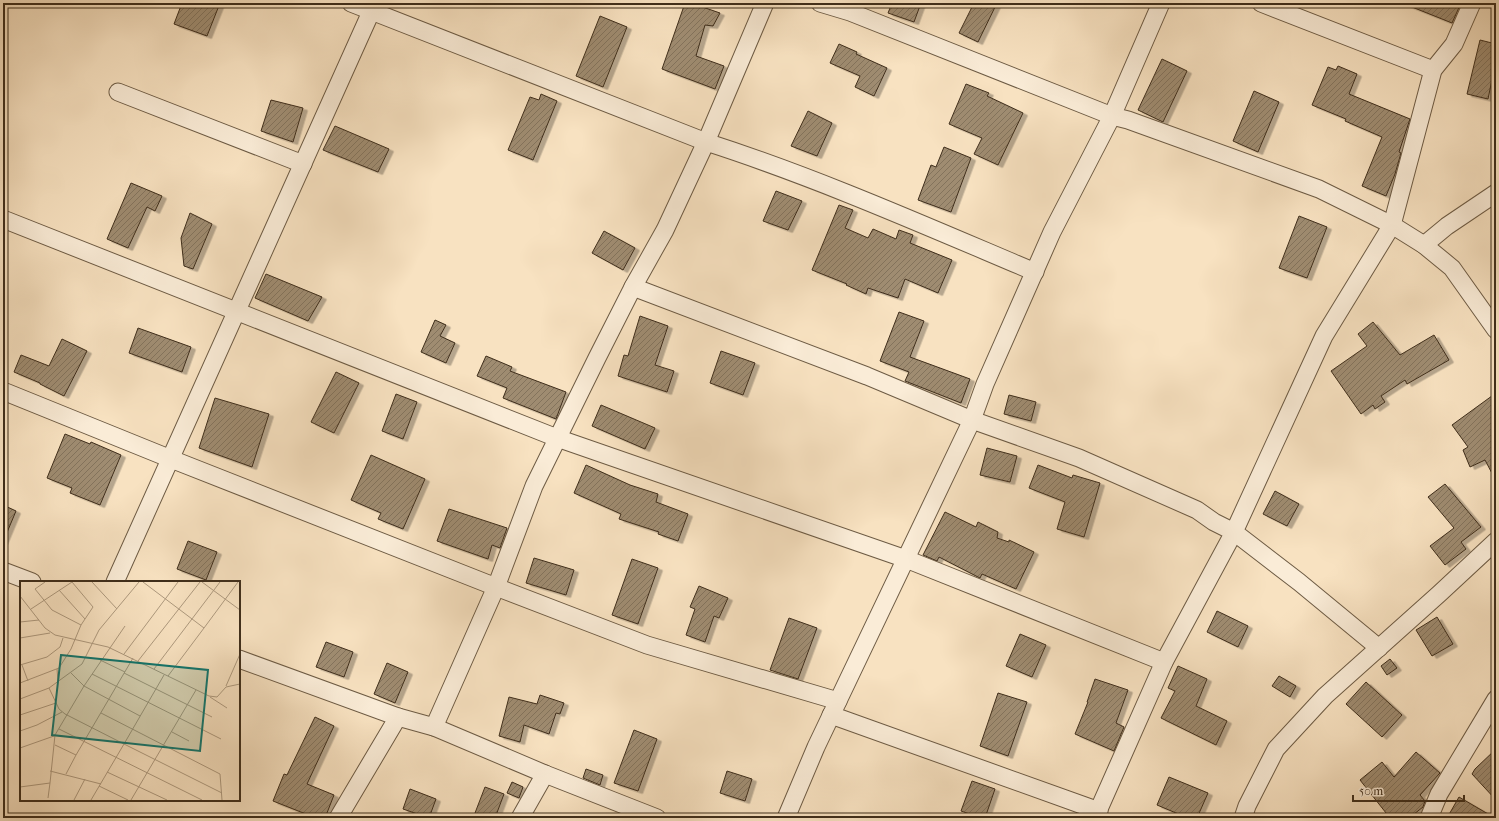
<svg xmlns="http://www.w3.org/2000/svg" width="1499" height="821" viewBox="0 0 1499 821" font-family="'IM FELL French Canon',serif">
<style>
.building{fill:url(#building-hatch);stroke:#3f2e1b;filter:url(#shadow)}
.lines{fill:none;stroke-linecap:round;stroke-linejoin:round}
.minor-casing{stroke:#6d5b44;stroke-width:19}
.minor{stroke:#faecd7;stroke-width:17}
.inset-road{fill:none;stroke:#ae9a7f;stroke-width:1}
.view{fill:#0f766e;fill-opacity:0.15;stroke:#0f766e;stroke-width:2}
.inset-edge{fill:none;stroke:#3f2e1b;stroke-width:2}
</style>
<defs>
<pattern id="building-hatch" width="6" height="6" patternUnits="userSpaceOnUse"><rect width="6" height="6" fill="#9f8c71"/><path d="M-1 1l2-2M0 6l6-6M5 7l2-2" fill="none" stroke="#83735c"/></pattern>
<filter id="shadow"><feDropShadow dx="4.5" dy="2.5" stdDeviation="0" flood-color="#0004"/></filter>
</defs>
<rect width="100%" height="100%" fill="#f8e2c1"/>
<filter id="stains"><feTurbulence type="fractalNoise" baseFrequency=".005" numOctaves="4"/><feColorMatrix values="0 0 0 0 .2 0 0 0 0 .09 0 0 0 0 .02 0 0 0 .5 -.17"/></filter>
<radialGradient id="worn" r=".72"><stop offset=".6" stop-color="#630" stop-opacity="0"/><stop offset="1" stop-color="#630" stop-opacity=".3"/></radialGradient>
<g class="building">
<path d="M182,3H220L207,36L174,24Z"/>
<path d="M685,3H691L720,13L713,26L705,25L696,56L724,66L715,89L662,69Z"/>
<path d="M892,3H921L914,22L888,13Z"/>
<path d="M974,3H997L978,42L959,33Z"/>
<path d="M1402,3H1461L1452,23Z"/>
<path d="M600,16L627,27L603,87L576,76Z"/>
<path d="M1480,40L1496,44L1492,69L1494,70L1488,99L1467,94Z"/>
<path d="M839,44L857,52L856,54L887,68L874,96L855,87L860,76L830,63Z"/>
<path d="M1162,59L1187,71L1163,122L1138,110Z"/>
<path d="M1338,66L1357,74L1349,94L1410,119L1399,152L1401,153L1395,174L1386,196L1362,186L1382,137L1345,121L1346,119L1312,105L1328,67L1336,70Z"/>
<path d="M966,84L989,93L987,96L1023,113L998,165L974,154L982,138L949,124Z"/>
<path d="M1254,91L1279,102L1258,152L1233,141Z"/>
<path d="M541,94L557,101L533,160L508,150L530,97L539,100Z"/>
<path d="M271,100L303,108L293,142L261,131Z"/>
<path d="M808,111L832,123L817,156L791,146Z"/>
<path d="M335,126L389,149L378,172L323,150Z"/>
<path d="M944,147L971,158L951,212L918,200L931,165L936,167Z"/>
<path d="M131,183L162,196L155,211L147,207L128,248L107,239Z"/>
<path d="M776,191L802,201L788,230L763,221Z"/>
<path d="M839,205L853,210L845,228L868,238L873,229L896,239L899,230L913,235L910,243L952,260L938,293L905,279L898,298L868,288L866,294L846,285L847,284L812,270Z"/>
<path d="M190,213L212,224L193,269L184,266L181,238Z"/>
<path d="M1299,216L1327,227L1307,278L1279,268Z"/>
<path d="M604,231L635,248L623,270L592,253Z"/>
<path d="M266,274L322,297L308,321L255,298Z"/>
<path d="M899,312L924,321L910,357L970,379L961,403L905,381L909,372L880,361Z"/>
<path d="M640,316L668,326L655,365L674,371L667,392L618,376L624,355L628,356Z"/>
<path d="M435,320L446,325L440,336L455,343L446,363L421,352Z"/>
<path d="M1373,322L1400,355L1434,335L1449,360L1407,384L1405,380L1381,396L1385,402L1375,409L1373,405L1361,414L1331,371L1367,346L1358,334Z"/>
<path d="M138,328L191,347L182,372L129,353Z"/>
<path d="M62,339L87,351L64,396L40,384V383L14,372L21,355L49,366Z"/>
<path d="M721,351L755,363L743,395L710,383Z"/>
<path d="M486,356L512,367L510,371L566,392L556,419L503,398L507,388L477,376Z"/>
<path d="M336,372L359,383L334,433L311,422Z"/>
<path d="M1496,393V481L1485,460L1470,467L1463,450L1468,447L1452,425Z"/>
<path d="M396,394L417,402L403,439L382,431Z"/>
<path d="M1009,395L1036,402L1031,421L1004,414Z"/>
<path d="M215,398L269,414L252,467L199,448Z"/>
<path d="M601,405L655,428L645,449L592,426Z"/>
<path d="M65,434L90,444L91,442L121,455L100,505L70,493L72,488L47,478Z"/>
<path d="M987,448L1017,456L1010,482L980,475Z"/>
<path d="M371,455L425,479L403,529L378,519L381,513L351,500Z"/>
<path d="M586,465L630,485L658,494L656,502L688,514L678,541L658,534L659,532L619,519L621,514L574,493Z"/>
<path d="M1038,465L1072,478L1073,475L1100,483L1084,537L1057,529L1065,502L1029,488Z"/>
<path d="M1445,484L1481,527L1461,542L1466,549L1445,565L1430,546L1454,528L1428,497Z"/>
<path d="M1275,491L1299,504L1287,526L1263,514Z"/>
<path d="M3,505L16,511L3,542Z"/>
<path d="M449,509L507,528L500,548L492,545L488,559L437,541Z"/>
<path d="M945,512L976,527L978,522L998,532L997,538L1009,542V540L1034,552L1016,589L982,574L980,578L978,577L939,557L937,561L923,555Z"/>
<path d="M188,541L217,552L206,580L177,569Z"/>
<path d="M534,558L574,570L566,595L526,583Z"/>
<path d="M632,559L658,568L638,624L612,615Z"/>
<path d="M699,586L728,598L719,618L714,616L705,642L686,635L695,609L690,607Z"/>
<path d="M1217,611L1248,626L1238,647L1207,632Z"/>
<path d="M1437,617L1453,644L1432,656L1416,630Z"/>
<path d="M789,618L817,628L798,679L770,670Z"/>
<path d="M1020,634L1046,645L1032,677L1006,666Z"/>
<path d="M326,642L353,652L344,677L316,667Z"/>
<path d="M1390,659L1397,668L1387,675L1381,666Z"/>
<path d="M387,663L408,672L395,703L374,694Z"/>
<path d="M1178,666L1207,679L1196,706L1227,721L1216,745L1161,718L1175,691L1168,688Z"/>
<path d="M1279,676L1296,686L1290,697L1272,686Z"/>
<path d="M1095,679L1128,690L1116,723L1124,727L1114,751L1075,734L1088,702H1087Z"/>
<path d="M1366,682L1402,715L1382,737L1346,704Z"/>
<path d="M998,693L1027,702L1008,756L980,746Z"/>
<path d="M540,695L564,703L560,714L556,713L549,734L524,725L520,742L499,736L509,697L537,704Z"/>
<path d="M315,717L334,726L307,784L334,795L325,818H316L273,801L284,774L287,775Z"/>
<path d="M634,730L657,739L638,791L614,783Z"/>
<path d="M1496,749V800L1472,774L1475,769Z"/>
<path d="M1416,752L1440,773L1420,795L1425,801L1423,807L1409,818H1390L1360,780L1382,762L1394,777Z"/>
<path d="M586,769L603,775L600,785L583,778Z"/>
<path d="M727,771L752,779L745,801L720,793Z"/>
<path d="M1169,777L1208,793L1197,818H1188L1157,805Z"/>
<path d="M972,781L995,789L985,818H981L961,811Z"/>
<path d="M512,782L523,787L519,798L507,793Z"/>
<path d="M485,787L504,794L495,818H488L475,813Z"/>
<path d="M410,789L436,799L429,818L403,809Z"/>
<path d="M1459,797L1495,818H1447Z"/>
</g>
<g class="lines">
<g class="minor-casing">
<g id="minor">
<path d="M351,3L706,142C818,178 926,226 1035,272"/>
<path d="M820,3L850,12L1112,116L1128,120L1319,189L1392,225L1424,245L1452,268L1496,330"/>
<path d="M1261,3L1433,70"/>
<path d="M118,92L303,164"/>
<path d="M3,219L557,438L906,559L1164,662"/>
<path d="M1424,245L1447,226L1496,193"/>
<path d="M633,287L867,376L972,420L1079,458L1197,510L1214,522L1234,532L1164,662L1095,818"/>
<path d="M3,391L171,459L496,587L647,645L838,701"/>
<path d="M3,571L32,582"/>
<path d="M115,582L375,3"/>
<path d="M1379,648L1299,582L1234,532L1324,336L1392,225L1433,70L1454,44L1472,3"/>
<path d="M239,659L398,717L434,727L545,774L657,818"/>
<path d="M831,715L1099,811"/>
<path d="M434,727L496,587L534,486L597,358L633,287L665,230L706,142L765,3"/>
<path d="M338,818L398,717"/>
<path d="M520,818L545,774"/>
<path d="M786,818L816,747L972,420L985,384L1052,232L1112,116L1161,3"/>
<path d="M1243,818L1247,806L1276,749L1325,696L1439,594L1496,541"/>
<path d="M1429,818L1439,794L1496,699"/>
</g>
</g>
<use href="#minor" class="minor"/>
</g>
<g transform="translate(20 581)">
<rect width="220" height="220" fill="#f8e2c1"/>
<path class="inset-road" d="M25,1L15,8L32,29L61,44M72,1L97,28M123,1L184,47L148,95M182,1L220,29M39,9L65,38M0,15L25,47L35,54L88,66L189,115L197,116L206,106L220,103M0,41L19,39M105,45L64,105L120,135M184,47L218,1M0,57L30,52M104,73L158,1M80,79L105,91M118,80L180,1M0,84L27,76L40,66L43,57M2,84L8,100M37,88L38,100M134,88L200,1M104,92L192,136M72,93L201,158M144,94L104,163L202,212M0,102L39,87L51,68L61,44L73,26L52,1L11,28M206,105L220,73M29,107L39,128L45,133L104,163L71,219M190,116L207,127M0,118L29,107L62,83L79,49L119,1M81,132L200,193L202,219M0,134L36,122M39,148L182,219M0,150L17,144L42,131M152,151L169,160M35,164L56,174L113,77M0,167L34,155M30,190L81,203M87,191L147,219M46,193L56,174M79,205L108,219M0,206L30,202L35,154L64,105L51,92M28,217L30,202M54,219L65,198M111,219L176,109"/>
<path class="view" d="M41,74L188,89L180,170L32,154Z"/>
<rect width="220" height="220" class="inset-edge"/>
</g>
<rect width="1499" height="821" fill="none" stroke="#f8e2c1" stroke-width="16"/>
<rect x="4" y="4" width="1491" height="813" fill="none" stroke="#3f2e1b" stroke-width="2"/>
<rect x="8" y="8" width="1483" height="805" fill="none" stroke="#3f2e1b"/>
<path d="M1353 795v6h111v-6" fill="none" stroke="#3f2e1b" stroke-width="2"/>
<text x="1359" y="795" font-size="12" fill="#3f2e1b" stroke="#faecd7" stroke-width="3" paint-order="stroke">50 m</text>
<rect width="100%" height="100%" filter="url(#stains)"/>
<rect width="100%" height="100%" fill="url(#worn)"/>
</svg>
